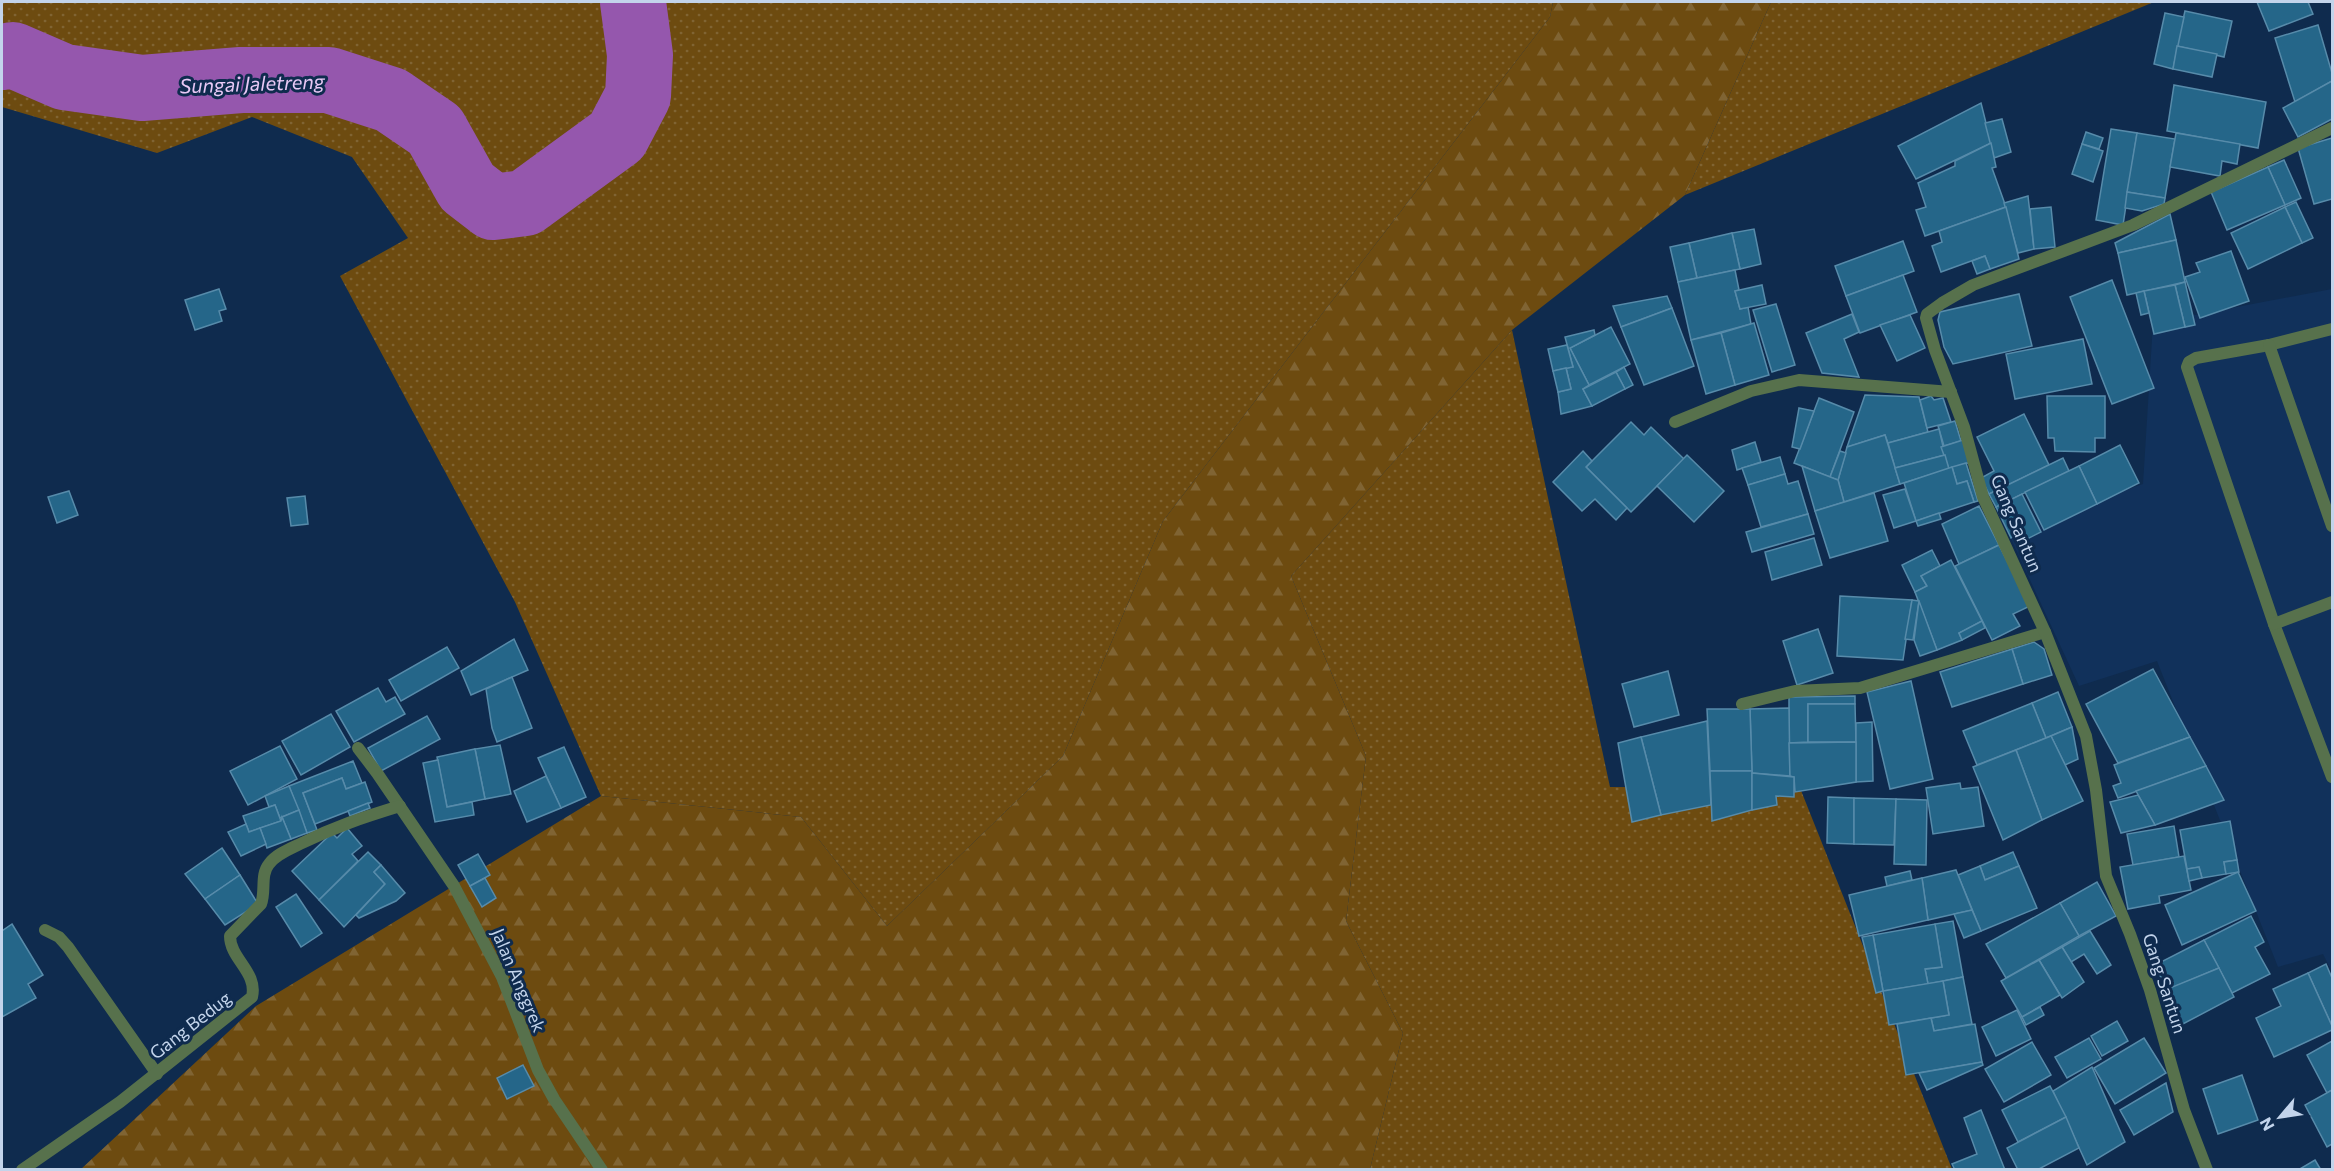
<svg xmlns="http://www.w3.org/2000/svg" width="2334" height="1171" viewBox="0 0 2334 1171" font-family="Commissioner,sans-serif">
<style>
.built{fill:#11315b}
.green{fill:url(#green-dots)}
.forest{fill:url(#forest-firs)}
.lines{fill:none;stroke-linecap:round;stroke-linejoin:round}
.river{stroke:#9557ad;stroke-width:66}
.building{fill:#256689;stroke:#578baa;stroke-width:1.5}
.lane{stroke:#57714c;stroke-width:12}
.street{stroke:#57714c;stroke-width:12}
.labels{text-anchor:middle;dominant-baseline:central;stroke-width:6;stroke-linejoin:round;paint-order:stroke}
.street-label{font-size:18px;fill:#c3d4eb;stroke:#0f2b4e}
.water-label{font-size:20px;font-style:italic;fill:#e9c9f6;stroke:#0f2b4e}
</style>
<defs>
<pattern id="green-dots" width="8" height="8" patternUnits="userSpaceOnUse" patternTransform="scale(1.5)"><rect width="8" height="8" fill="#6d4b10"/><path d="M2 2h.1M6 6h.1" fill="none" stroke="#806433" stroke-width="1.8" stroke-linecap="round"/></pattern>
<pattern id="forest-firs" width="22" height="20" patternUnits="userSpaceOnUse" patternTransform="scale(1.5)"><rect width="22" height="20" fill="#6d4b10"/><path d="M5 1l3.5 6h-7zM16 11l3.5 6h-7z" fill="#806433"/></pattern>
</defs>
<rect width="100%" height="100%" fill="#0f2b4e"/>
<path class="built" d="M2332,289V972L2323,954L2278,967L2157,661L2079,686L2007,530L2143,484L2153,323Z"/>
<g class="green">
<path d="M2,2H1553L1550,17L1163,521L1063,756L887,926L801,817L601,796L515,602L340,276L408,238L352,157L252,117L157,153L2,107Z"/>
<path d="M1771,2H2154L1685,195Z"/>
<path d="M1512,330L1610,787L1800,788L1952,1169H1370L1403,1033L1346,921L1366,756L1291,576Z"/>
</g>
<path class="forest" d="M1553,2H1771L1685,195L1512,330L1291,576L1366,756L1346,921L1403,1033L1370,1169L80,1170L256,1006L601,796L801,817L887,926L1063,756L1163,521L1550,17Z"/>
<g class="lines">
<path class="river" d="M2,57L13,55L64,77L142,88L241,80H329L391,100L435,130L467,187L493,207L525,203L617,136L638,96L640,55L633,2"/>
</g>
<g class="building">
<path d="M2257,2H2308L2313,14L2269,31Z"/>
<path d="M2185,11L2232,21L2224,57L2177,46Z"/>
<path d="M2165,13L2184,17L2173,69L2154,64Z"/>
<path d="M2318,25L2332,73V81L2295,102L2275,38Z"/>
<path d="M2177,46L2217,54L2212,77L2173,69Z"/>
<path d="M2332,81V119L2298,137L2283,108Z"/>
<path d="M2174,85L2266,102L2258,148L2167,131Z"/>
<path d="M1981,103L1991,143L1916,179L1898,146Z"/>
<path d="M2002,119L2011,152L1994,158L1985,123Z"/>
<path d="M2111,129L2137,133L2123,225L2096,220Z"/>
<path d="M2086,132L2103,138L2099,149L2082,144Z"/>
<path d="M2137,133L2175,139L2165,198L2127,192Z"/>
<path d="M2176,133L2240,144L2237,164L2222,161L2220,176L2170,167Z"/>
<path d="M2332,138V199L2314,204L2298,148Z"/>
<path d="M1991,143L1996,167L1992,168L2006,207L1925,236L1916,210L1926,207L1918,183L1955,166V161Z"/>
<path d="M2082,144L2103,151L2093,182L2072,174Z"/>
<path d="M2284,160L2301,198L2285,205L2268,167Z"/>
<path d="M2268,167L2285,205L2227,230L2211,192Z"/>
<path d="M2127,192L2165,198L2164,204L2142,211L2125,208Z"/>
<path d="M2028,196L2034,249L2018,253L2004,203Z"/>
<path d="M2296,202L2313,238L2302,243L2285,207Z"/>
<path d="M2006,207L2019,259L1990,269L1985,256L1941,272L1932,246L1942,242L1939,231Z"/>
<path d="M2051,207L2055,247L2034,249L2030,209Z"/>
<path d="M2285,207L2302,243L2248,269L2231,233Z"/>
<path d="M2170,214L2176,240L2118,253L2115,243Z"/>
<path d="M1754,229L1761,264L1740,269L1732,233Z"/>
<path d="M1732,233L1740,269L1697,278L1689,243Z"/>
<path d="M2176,240L2185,282L2127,295L2118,253Z"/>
<path d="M1903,241L1914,271L1846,296L1835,266Z"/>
<path d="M1689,243L1697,278L1678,282L1670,247Z"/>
<path d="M2231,251L2249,301L2200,318L2185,277L2200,272L2196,263Z"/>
<path d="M1985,256L1990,269L1977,274L1972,261Z"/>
<path d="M1735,270L1739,290L1735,291L1740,309L1748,307L1751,324L1691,340L1678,282Z"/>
<path d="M1903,275L1917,312L1860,333L1846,296Z"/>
<path d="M2112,280L2154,388L2112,404L2070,297Z"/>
<path d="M2185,282L2195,325L2185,327L2175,285Z"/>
<path d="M1762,285L1766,304L1740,309L1735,291Z"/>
<path d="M2175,285L2185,327L2154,334L2144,291Z"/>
<path d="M219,289L226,309L219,311L222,321L195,330L185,300Z"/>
<path d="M2144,291L2149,313L2141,315L2136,293Z"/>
<path d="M2019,294L2032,346L1953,364L1944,347L1938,320L1940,312Z"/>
<path d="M1667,296L1672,308L1621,327L1613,306Z"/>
<path d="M1776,304L1795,365L1772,372L1753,310Z"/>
<path d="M1672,308L1694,366L1644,385L1621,327Z"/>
<path d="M1852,314L1859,332L1844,339L1859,377L1822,373L1806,333Z"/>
<path d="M1910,315L1925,348L1897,361L1880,325Z"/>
<path d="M1754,323L1769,375L1735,385L1721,333Z"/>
<path d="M1611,327L1630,364L1589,385L1570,348Z"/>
<path d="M1594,330L1595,335L1570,348L1589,385L1583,389L1592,406L1561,414L1558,392L1571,389L1566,368L1573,367L1565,337Z"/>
<path d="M1721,333L1735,385L1706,394L1691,340Z"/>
<path d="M2083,339L2092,384L2015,399L2006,354Z"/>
<path d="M1567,345L1573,367L1553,371L1548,349Z"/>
<path d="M1624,367L1633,385L1625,389L1616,372Z"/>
<path d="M1566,368L1571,389L1558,392L1553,371Z"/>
<path d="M1616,372L1625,389L1592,406L1583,389Z"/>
<path d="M1865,395L1919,397L1928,432L1888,443L1885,435L1847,447Z"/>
<path d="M1931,396L1934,400L1943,398L1951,422L1927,428L1920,400Z"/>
<path d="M2047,396H2105V438H2095V452L2055,451L2054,438H2048Z"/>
<path d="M1819,398L1854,412L1830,477L1794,463Z"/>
<path d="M1799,408L1814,411L1800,449L1792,447Z"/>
<path d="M2024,414L2049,465L1989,494L1981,478L1994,471L1977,437Z"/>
<path d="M1955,421L1961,441L1944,446L1938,426Z"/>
<path d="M1631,422L1644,435L1651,427L1684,459L1631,512L1586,467Z"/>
<path d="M1939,429L1945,455L1895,468L1888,443Z"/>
<path d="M1885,435L1900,484L1844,502L1838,480L1847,447Z"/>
<path d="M1963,440L1971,462L1949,469L1941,447Z"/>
<path d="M1755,442L1761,462L1737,470L1732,450Z"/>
<path d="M2120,445L2139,483L2097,504L2079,466Z"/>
<path d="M1583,451L1592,461L1586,467L1627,508L1616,520L1595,499L1582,511L1553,482Z"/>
<path d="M1840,451L1846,453L1838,480L1830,477Z"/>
<path d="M1687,455L1724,491L1694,522L1657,486Z"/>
<path d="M1945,455L1949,469L1900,484L1895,468Z"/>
<path d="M1780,457L1785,474L1748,485L1742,468Z"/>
<path d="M2063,458L2069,471L1996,507L1989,494Z"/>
<path d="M1966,463L1978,501L1974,502L1967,481L1957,484L1952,467Z"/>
<path d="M1802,466L1838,480L1844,502L1815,511Z"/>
<path d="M2079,466L2097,504L2044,530L2025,492Z"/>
<path d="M1952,467L1957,484L1967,481L1974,502L1916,521L1904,483Z"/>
<path d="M1785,474L1788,484L1798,481L1808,514L1761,527L1748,485Z"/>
<path d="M1905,489L1916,521L1894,528L1883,495Z"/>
<path d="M69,491L78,515L57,523L48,497Z"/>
<path d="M1874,493L1888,541L1830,558L1815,511Z"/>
<path d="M2022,494L2041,532L2023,541L2019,533L2011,538L1996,507Z"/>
<path d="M305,496L308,524L291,526L287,498Z"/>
<path d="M1979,506L1999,545L1959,564L1942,524Z"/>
<path d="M1939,513L1941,519L1918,526L1916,521Z"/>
<path d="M1808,514L1814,534L1752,552L1746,532Z"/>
<path d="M1814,538L1822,565L1772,580L1765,552Z"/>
<path d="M1999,545L2030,606L2013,614L2020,626L1992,640L1955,566Z"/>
<path d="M1932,550L1940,566L1921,576L1927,586L1915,592L1902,565Z"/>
<path d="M1951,560L1982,621L1959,633L1962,640L1937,650L1915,592L1927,586L1921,576Z"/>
<path d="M1840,596L1912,600L1903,660L1837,656Z"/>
<path d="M1912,600L1919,601L1913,640L1905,639Z"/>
<path d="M1919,601L1937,650L1920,656L1914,640Z"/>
<path d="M1982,621L1985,628L1962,640L1959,633Z"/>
<path d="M1818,629L1833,673L1797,685L1783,641Z"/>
<path d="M514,639L528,670L471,695L461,671Z"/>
<path d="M2034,642L2044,649L2052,675L2023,684L2012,649Z"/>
<path d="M447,647L459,668L401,701L389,680Z"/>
<path d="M2012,649L2023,684L1952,707L1940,672Z"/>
<path d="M2153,669L2190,737L2118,763L2086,704Z"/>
<path d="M1668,671L1679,715L1634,727L1622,684Z"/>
<path d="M512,677L532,728L497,742L492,728L486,689Z"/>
<path d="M1911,681L1933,779L1890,789L1867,692Z"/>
<path d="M378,688L386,702L395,697L405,714L354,742L336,711Z"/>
<path d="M2058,692L2072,727L2046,738L2032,703Z"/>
<path d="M1855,696V704H1808V742L1789,743V697Z"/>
<path d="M2032,703L2046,738L1977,765L1963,731Z"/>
<path d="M1808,704H1855L1856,742H1808Z"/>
<path d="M1789,708L1790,776L1752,773L1750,709Z"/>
<path d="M1707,709H1750L1752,771H1710Z"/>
<path d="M331,714L350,747L301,775L282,741Z"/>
<path d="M427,716L440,739L381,771L368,748Z"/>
<path d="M1707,721L1711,805L1661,815L1641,737Z"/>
<path d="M1872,722L1873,781L1856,782V723Z"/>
<path d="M2072,727L2078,759L2065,765L2051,736Z"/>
<path d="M2051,736L2083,801L2042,820L2016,750Z"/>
<path d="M1641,737L1661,815L1632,822L1618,743Z"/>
<path d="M2190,737L2206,766L2118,798L2113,786L2121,783L2114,765Z"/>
<path d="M1856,742V782L1795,792L1794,777L1790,776L1789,743Z"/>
<path d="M500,745L511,794L485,799L475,749Z"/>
<path d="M280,746L297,779L248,805L230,771Z"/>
<path d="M564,747L586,797L561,808L538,758Z"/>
<path d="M475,749L485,799L447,807L437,757Z"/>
<path d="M2016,750L2042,820L2003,840L1973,767Z"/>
<path d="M438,760L447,807L472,802L474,815L435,822L423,763Z"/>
<path d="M353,761L362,783L346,789L342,778L303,793L317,830L307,833L289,786Z"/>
<path d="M2206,766L2224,800L2155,825L2136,791Z"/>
<path d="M1710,771H1752V810L1712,821Z"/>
<path d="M1752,773L1794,777V797L1776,796L1777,805L1752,810Z"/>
<path d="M546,776L561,808L527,822L514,791Z"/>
<path d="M342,778L346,789L365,782L372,802L315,824L303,793Z"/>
<path d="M1960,783L1961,789L1978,787L1984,826L1933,834L1926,788Z"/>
<path d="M289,786L299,810L280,818L275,805L269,807L265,796Z"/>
<path d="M2138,795L2155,825L2121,833L2110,802Z"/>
<path d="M1828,797L1854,798V844L1827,843Z"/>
<path d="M1854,798L1896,799L1894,845L1854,844Z"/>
<path d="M1896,799L1927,800L1926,865L1894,864Z"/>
<path d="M368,803L370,808L350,816L348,811Z"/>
<path d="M275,805L281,821L249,832L243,816Z"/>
<path d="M299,810L307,833L291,839L282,817Z"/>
<path d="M282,817L291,839L267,848L260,828L281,821Z"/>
<path d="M2230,821L2237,860L2224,862L2226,874L2202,878L2199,867L2187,869L2180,830Z"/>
<path d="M246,824L249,832L260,828L266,844L241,856L228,832Z"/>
<path d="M2174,826L2179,857L2133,865L2127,834Z"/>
<path d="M347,828L362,846L352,854L358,861L319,900L292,871L332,833L337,838Z"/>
<path d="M222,848L240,875L205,899L185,874Z"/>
<path d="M368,852L381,865L374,872L385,884L344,927L319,900Z"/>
<path d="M2013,852L2019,866L1985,880L1980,866Z"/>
<path d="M478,854L490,875L470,886L458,865Z"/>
<path d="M2184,856L2191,890L2159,896L2160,903L2128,909L2120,867Z"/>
<path d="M2237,860L2239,872L2226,874L2224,862Z"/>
<path d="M381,865L405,893L396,901L359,918L356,915L385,884L374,872Z"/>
<path d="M1980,866L1985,880L2019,866L2037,908L1981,931L1958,875Z"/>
<path d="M2199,867L2202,878L2189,881L2187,869Z"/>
<path d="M1956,870L1972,910L1928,920L1922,878Z"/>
<path d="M1910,871L1912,880L1887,886L1885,877Z"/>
<path d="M2238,872L2256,911L2182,945L2165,905Z"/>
<path d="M240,875L258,904L225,925L205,899Z"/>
<path d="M485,878L496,898L482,907L470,886Z"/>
<path d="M1922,878L1928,920L1859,936L1849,895Z"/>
<path d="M2097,882L2116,916L2079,936L2060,903Z"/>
<path d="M296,894L322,933L301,947L276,907Z"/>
<path d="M2060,903L2079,936L2006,978L1986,944Z"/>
<path d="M1972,910L1981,931L1964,938L1954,914Z"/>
<path d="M2251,916L2264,942L2255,947L2270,974L2232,993L2204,940Z"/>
<path d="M1953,921L1963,977L1928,984L1925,969L1942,967L1935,924Z"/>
<path d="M12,924L43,975L28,984L36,998L2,1017V931Z"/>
<path d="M1935,924L1942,967L1925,969L1928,984L1883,991L1873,935Z"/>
<path d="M2090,931L2111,965L2097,974L2084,954L2071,962L2062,947Z"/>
<path d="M1873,935L1883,991L1876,993L1862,937Z"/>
<path d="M2204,940L2219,968L2167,990L2155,965Z"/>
<path d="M2062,947L2084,982L2062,998L2039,960Z"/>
<path d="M2039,960L2060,995L2022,1017L2001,981Z"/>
<path d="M2326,964L2332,978V1026L2308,973Z"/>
<path d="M2219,968L2234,997L2179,1026L2160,992Z"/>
<path d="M2308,973L2332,1026V1030L2274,1057L2256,1018L2281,1006L2273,989Z"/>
<path d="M1963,977L1972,1024L1934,1031L1931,1018L1949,1015L1943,981Z"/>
<path d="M1943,981L1949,1015L1889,1025L1883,991Z"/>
<path d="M2040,1007L2044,1015L2026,1025L2022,1017Z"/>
<path d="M2017,1010L2031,1039L1996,1056L1982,1027Z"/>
<path d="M1931,1018L1934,1031L1975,1024L1982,1062L1906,1075L1897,1024Z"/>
<path d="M2117,1021L2128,1041L2102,1056L2091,1036Z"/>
<path d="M2089,1038L2101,1059L2067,1078L2055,1057Z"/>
<path d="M2144,1038L2166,1073L2115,1104L2094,1068Z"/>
<path d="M2332,1041V1090L2327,1093L2307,1055Z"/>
<path d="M2032,1042L2051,1075L2004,1102L1985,1069Z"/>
<path d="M1982,1062L1983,1065L1927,1090L1919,1073Z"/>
<path d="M523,1065L534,1086L507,1099L497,1078Z"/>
<path d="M2092,1067L2125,1142L2087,1165L2053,1091Z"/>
<path d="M2242,1075L2258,1120L2218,1134L2203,1089Z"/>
<path d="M2166,1083L2173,1112L2134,1135L2120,1110Z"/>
<path d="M2050,1086L2066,1117L2018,1142L2002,1110Z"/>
<path d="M2332,1090V1144L2327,1147L2305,1105Z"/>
<path d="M1981,1110L2005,1170H1955L1952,1164L1977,1154L1964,1118Z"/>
<path d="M2066,1117L2079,1148L2037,1170H2018L2007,1148Z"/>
<path d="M2315,1160L2321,1170H2298Z"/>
</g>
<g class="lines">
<g class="lane">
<path d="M2332,329L2269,345L2196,358L2189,362L2187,367L2274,624L2332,777"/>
<path d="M2269,345L2332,526"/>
<path d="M2274,624L2332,602"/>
</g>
<g class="street">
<path d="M1675,422L1751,391L1799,380L1951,392"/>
<path d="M1742,704L1795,691L1860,688L2045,632"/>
<path d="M358,748L377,773L454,886L502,977L538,1070L554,1099L602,1170"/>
<path d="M45,930L59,937L68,947L157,1074"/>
<path d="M22,1170L120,1102L252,997C258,972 230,959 230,936L261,904C266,891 260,875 269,864C276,854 290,849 300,844C334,827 364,817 400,806"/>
<path d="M2207,1170L2184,1110L2150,990L2130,934L2106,876L2096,790L2086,736L2045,632L1983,497L1964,427L1935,350L1926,318L1927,314L1942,303L1973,285L2133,225L2332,128"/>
</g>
</g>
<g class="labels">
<g class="street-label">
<text transform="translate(2017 523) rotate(67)">Gang Santun</text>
<text transform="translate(519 980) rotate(67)">Jalan Anggrek</text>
<text transform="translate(2165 983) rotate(72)">Gang Santun</text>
<text transform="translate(190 1025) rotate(-38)">Gang Bedug</text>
</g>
<g class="water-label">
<text transform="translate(252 83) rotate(-2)">Sungai Jaletreng</text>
</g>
</g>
<rect width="2334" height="1171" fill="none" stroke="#c3d4eb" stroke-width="6"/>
<g transform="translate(2280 1117) rotate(241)" stroke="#0f2b4e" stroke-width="4.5" paint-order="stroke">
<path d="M0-4.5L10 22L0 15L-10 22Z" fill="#c3d4eb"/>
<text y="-9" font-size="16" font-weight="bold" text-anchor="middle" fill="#c3d4eb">N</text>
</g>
</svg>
